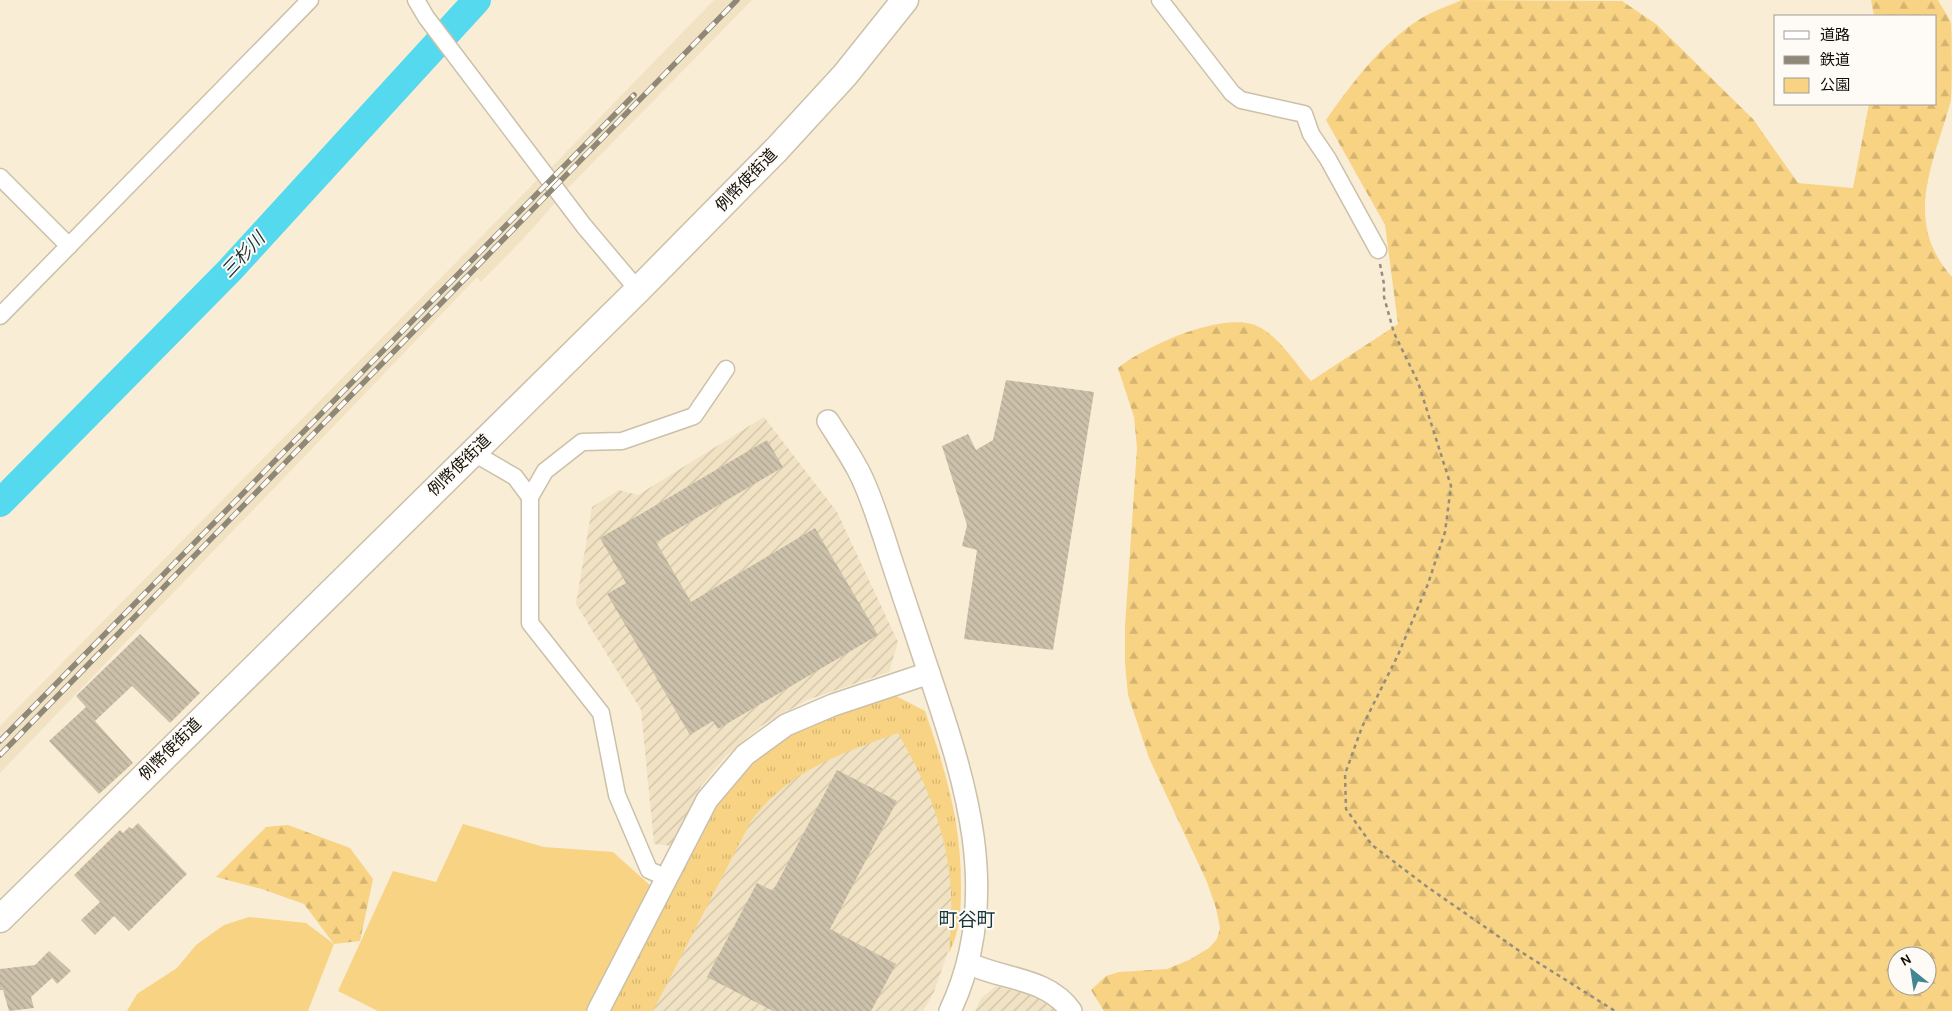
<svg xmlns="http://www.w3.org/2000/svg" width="1952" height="1011" viewBox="0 0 1952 1011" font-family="Karla,'Noto Sans JP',sans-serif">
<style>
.built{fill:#f0e2c3}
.industrial{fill:url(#industrial-furrows)}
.grass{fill:url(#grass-tufts)}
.forest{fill:url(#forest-firs);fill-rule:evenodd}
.park{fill:#f8d383}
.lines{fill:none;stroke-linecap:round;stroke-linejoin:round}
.river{stroke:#55d9ee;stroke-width:28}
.building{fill:url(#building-back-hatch)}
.minor-casing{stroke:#cbc0a9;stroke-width:19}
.tertiary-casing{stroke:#cbc0a9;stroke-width:24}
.primary-casing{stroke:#cbc0a9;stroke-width:29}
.path{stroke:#958d7c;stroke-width:2.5;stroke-dasharray:4 4;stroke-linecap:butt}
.minor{stroke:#fff;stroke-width:16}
.tertiary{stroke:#fff;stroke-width:21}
.primary{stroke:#fff;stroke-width:26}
.rail-casing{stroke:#908877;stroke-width:5.5}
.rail{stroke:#fefbf6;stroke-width:4;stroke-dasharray:11;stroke-linecap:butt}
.labels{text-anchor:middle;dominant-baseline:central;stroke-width:4;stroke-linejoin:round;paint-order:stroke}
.street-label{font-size:16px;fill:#110d06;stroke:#fefbf6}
.water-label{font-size:18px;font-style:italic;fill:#1b3135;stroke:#fefbf6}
.quarter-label{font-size:19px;fill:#15363c;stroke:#fefbf6}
</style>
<defs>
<pattern id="industrial-furrows" width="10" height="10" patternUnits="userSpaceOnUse" patternTransform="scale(1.25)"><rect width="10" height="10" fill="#f0e2c3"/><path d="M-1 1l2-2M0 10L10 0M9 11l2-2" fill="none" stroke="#cdc1a6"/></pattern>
<pattern id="grass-tufts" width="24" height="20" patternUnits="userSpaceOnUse" patternTransform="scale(1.25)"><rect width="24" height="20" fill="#f8d383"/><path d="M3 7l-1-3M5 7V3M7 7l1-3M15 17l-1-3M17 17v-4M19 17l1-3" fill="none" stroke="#d4b470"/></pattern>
<pattern id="forest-firs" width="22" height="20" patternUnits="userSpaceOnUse" patternTransform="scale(1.25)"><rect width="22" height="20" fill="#f8d383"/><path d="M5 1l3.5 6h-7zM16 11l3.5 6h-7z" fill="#d4b470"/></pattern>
<pattern id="building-back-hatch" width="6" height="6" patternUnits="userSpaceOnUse" patternTransform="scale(1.25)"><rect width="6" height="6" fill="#ccc1aa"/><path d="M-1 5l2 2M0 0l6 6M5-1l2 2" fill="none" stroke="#aea591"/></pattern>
</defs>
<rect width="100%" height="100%" fill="#f9edd5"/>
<g class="built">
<path d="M714,0H752L565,191L548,171Z"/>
<path d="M539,178L556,202L523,239L481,282L477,277L0,773V726Z"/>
</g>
<g class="industrial">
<path d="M764,417L837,512L898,642L889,672L807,700L761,726L727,755L701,786L672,846L654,844L641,710L576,604L592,507L619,490L638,495Z"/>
<path d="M898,726L934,791L952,856L954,934L934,992L923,1011H648L753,813L785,779Z"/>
<path d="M996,986L1039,997L1054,1006L1058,1011H975L981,998Z"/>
</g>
<path class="grass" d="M894,695L925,711C946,772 961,821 961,886C961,909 960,932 949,953C950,934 952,914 951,895C949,836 927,783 898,733C840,754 789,770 751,821L653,1011H610C630,971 650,932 671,892C704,827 729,768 797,730C827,714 861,706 894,695Z"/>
<g class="forest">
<path d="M1462,0L1622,1L1656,24L1753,119L1798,183L1853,188L1869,104H1936V16H1874L1871,0H1938C1942,8 1948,15 1951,23C1952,30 1952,92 1951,100C1935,161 1901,220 1952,277V1011H1104L1091,990L1106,976L1119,972L1167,969L1189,960L1209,948L1217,939L1220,928L1216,908L1207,882L1149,758L1128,695L1125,663V626L1137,448L1134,417L1118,368C1146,346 1227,308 1261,328C1282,340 1295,363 1311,381L1398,324L1385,225L1326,120C1352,83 1381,44 1420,19C1433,11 1448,6 1462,0ZM1897,956H1927V986H1897Z"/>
<path d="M288,825L350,848L373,879L360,941L334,944L304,904L262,889L216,877L266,827Z"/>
</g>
<g class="park">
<path d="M463,824L544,847L613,852L652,887L586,1011H378L338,991L393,871L436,882Z"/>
<path d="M249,917L306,923L334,944L308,1011H127L137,994L177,968L196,945L224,925Z"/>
</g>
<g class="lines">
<path class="river" d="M0,503L229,271L477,0"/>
</g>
<g class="building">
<path d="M1006,380L1094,392L1053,650L964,639L977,550L962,546L967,525L942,446L968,434L976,450L993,440Z"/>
<path d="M767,440L783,467L656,542L691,602L815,528L878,635L718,729L713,721L690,735L607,594L626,583L600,538Z"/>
<path d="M140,634L200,693L170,723L132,686L95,721L133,763L99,794L49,741L86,707L76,696Z"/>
<path d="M837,770L897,801L830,929L896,964L871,1011H773L707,977L757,883L773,891Z"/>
<path d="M138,823L187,874L129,931L114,916L95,935L81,920L100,902L74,875L120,830L123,833L129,827L132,829Z"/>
<path d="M49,951L71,971L57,984L52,978L31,997L34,1008L9,1011L3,990H0V969L35,965Z"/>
</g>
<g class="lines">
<g class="minor-casing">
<g id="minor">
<path d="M416,0L426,17L584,226L638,290"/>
<path d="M1160,0L1232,93L1241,100L1304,114L1311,134L1328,159L1378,250"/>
<path d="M0,177L69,246"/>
<path d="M0,316L310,0"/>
<path d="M472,452L515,477L530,497V623L601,713L617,795L649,870L667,878"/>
<path d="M530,497L545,471L582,442L622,441L694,416L726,369"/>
</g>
</g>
<g class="tertiary-casing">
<g id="tertiary">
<path d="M828,421C838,437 849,453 858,470C869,490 876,514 884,537C894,569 905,601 916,634C956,756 1010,884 950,1011"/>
<path d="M968,963C1002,980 1047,977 1071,1011"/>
<path d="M598,1011L707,800L745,755L786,725L833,705L929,673"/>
</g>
</g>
<g class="primary-casing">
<path id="primary" d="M0,919L638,290L777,149L845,75L905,0"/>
</g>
<path class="path" d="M1380,264L1384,284V297L1394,333L1418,382L1451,486L1445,532L1428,584L1398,655L1362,727L1345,774L1346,809L1372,845L1426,886L1518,950L1615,1011"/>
<use href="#minor" class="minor"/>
<use href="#tertiary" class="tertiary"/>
<use href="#primary" class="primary"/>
<g class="rail-casing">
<g id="rail">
<path d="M0,741L634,95"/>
<path d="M0,755L737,0"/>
</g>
</g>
<use href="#rail" class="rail"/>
</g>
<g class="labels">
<g class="street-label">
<text transform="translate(746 180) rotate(-46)">例幣使街道</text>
<text transform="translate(459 465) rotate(-44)">例幣使街道</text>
<text transform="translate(170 749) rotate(-45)">例幣使街道</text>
</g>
<g class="water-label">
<text transform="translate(243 255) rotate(-47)">三杉川</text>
</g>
<g class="quarter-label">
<text x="967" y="920">町谷町</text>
</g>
</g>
<rect x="1774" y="15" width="162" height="90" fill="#fefbf6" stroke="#9f9c96"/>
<rect x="1784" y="31" width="25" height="8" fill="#ffffff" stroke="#9f9c96"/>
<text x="1820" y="40" font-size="15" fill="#110d06">道路</text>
<rect x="1784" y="56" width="25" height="8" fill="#908877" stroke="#9f9c96"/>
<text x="1820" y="65" font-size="15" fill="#110d06">鉄道</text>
<rect x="1784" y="78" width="25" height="15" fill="#f8d383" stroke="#9f9c96"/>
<text x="1820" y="90" font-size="15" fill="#110d06">公園</text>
<g transform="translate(1912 971) rotate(330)"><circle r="24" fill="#fefbf6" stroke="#9f9c96"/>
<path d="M0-4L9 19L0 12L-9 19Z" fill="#418792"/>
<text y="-8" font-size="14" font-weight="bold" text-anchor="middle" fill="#110d06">N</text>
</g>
</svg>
